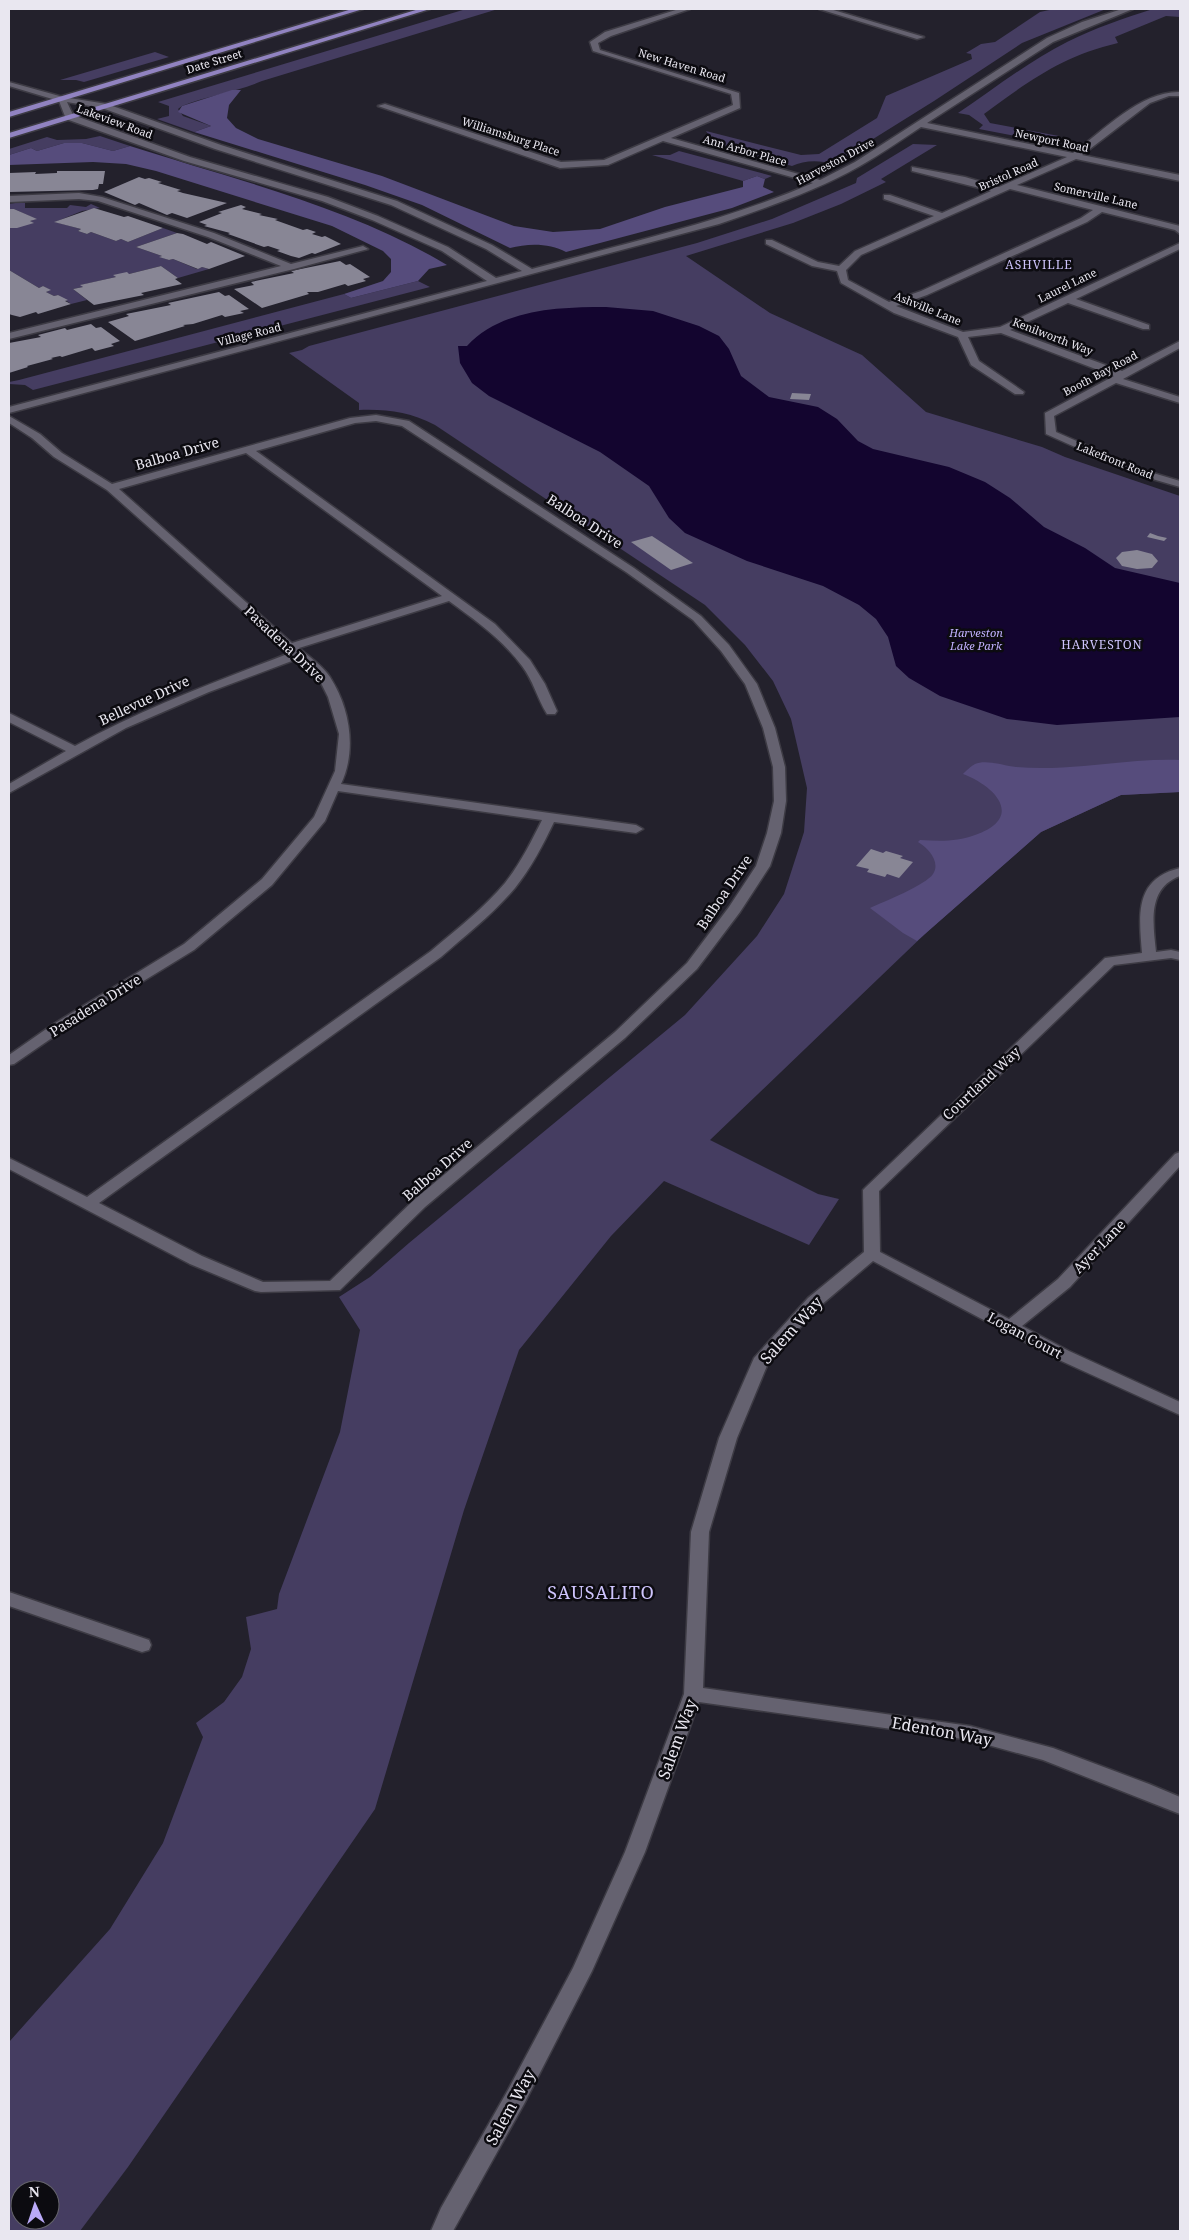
<svg xmlns="http://www.w3.org/2000/svg" width="1189" height="2240" viewBox="0 0 1189 2240" font-family="'Noto Serif',serif">
<style>
.green{fill:#453d61;fill-rule:evenodd}
.forest{fill:#564c7c}
.water{fill:#13052f}
.building{fill:#888695}
.lines{fill:none;stroke-linecap:round;stroke-linejoin:round}
.minor-casing{stroke:#3d3b44;stroke-width:3}
.major-casing{stroke:#3d3b44;stroke-width:3}
.minor{fill:#656270;fill-rule:evenodd}
.major{fill:#9183c1;fill-rule:evenodd}
.labels{text-anchor:middle;dominant-baseline:central;stroke-width:5;stroke-linejoin:round;paint-order:stroke}
.far-street-label{font-size:11px;fill:#e9e7f0;stroke:#0c0b10}
.far-park-label{font-size:11px;font-style:italic;fill:#c1b1ff;stroke:#0c0b10}
.far-neighbourhood-label{font-size:12px;letter-spacing:1px;fill:#cec4fd;stroke:#0c0b10}
.street-label{font-size:14px;fill:#e9e7f0;stroke:#0c0b10}
.near-street-label{font-size:16px;fill:#e9e7f0;stroke:#0c0b10}
.near-neighbourhood-label{font-size:18px;letter-spacing:1px;fill:#cec4fd;stroke:#0c0b10}
</style>
<rect width="100%" height="100%" fill="#23212c"/>
<g class="green">
<path d="M466,9H498L262,81C236,92 209,95 182,106L178,109L183,116L211,126L194,132L157,119L169,116V106L158,102Z"/>
<path d="M1054,9H1106L1022,43L934,101L833,164C820,160 804,160 792,166L701,141L710,137L706,131L801,155L819,154L877,118L886,96L972,59L971,54L966,53L981,44L995,42L1040,12Z"/>
<path d="M1153,9H1180V17L1166,16L1115,37L1118,43C1062,56 1029,81 984,114L990,123L1059,136L1040,137L1036,140L979,129L983,125L969,115L958,113C994,89 1029,61 1067,42C1095,28 1124,18 1153,9Z"/>
<path d="M155,52L169,57L84,82L76,80H60Z"/>
<path d="M100,136L130,146L113,151L82,143H64L37,151L31,148L9,155V149L47,137L57,140L86,139Z"/>
<path d="M913,144L937,145L881,179L886,182L841,204L793,223L686,256L770,313L862,355L926,412L1042,447L1065,457L1180,496V792L1121,795L1041,832L928,931L710,1140L818,1194L839,1199L809,1245L664,1181L611,1236L519,1350L464,1510L375,1809L128,2167L80,2231H9V2042L110,1929L163,1843L203,1737L196,1723L224,1702L242,1677L251,1649L246,1617L277,1609L279,1594L340,1432L360,1330L339,1297L370,1277L409,1243L685,1015L757,936L784,894L804,832L807,788L791,719L773,681L745,645L705,605L435,425C410,412 387,409 359,410V403L289,353L302,350L309,346L697,243L772,219L856,183L857,178ZM20,2190H50V2220H20Z"/>
<path d="M679,151L772,176L765,179L757,176L743,181L652,155H670Z"/>
<path d="M21,202L25,203V208H67L70,205L86,207L91,204L100,208L82,211L55,222L81,229L78,231L87,234L91,232L116,241L121,239L128,242L163,228L177,233L136,247L162,256L160,257L169,260L173,259L197,269L202,267L209,269L178,278L161,266L129,274L114,275L116,277L81,285L83,287L73,289L87,300L71,304L58,295L54,296L46,292L50,290L43,286L39,288L9,270V228L33,223L30,221L36,219L14,209H9V204Z"/>
<path d="M418,281L430,287L33,390L25,385L9,384V382L19,380L344,294L351,298Z"/>
</g>
<g class="forest">
<path d="M232,90H241L229,105L227,118L236,128L258,139L382,176L514,226L553,232L600,229L665,207L743,187V181L757,176L765,179L763,187L774,192L732,208L566,252C550,243 528,243 510,248L422,205L365,185L194,132L211,126L178,112L182,106Z"/>
<path d="M64,143H82L113,151L130,146C233,179 355,209 447,265L429,269L418,281L351,298L344,294L383,281L391,272V259L383,251L332,226L156,171L126,164L93,162L9,165V155L31,148L37,151Z"/>
<path d="M1180,760V792L1121,795L1041,832L917,941L903,933L870,908C883,902 926,885 933,874C941,862 928,848 918,842L920,840C939,841 957,842 975,835C1024,818 997,787 963,774C966,771 971,766 975,764C986,759 1005,766 1016,767C1071,772 1126,758 1180,760Z"/>
</g>
<path class="water" d="M606,307L653,311L699,326L719,336L729,349L741,376L769,397L818,407L837,419L858,441L873,449L949,467L985,482L1010,498L1044,527L1085,548L1115,568L1180,583V717L1057,725L1007,719L940,696L909,678L896,666L888,637L876,619L859,605L823,586L747,561L685,533L669,518L649,486L600,452L489,396L472,383L460,363L458,346H467C501,309 558,307 606,307Z"/>
<g class="building">
<path d="M57,171H105L103,184H99L98,189L93,190L9,192V173L36,172L35,174L57,173Z"/>
<path d="M139,177L145,179L149,178L162,182L158,183L181,190L177,191L183,193L227,203L187,218L172,213L167,215L139,203L135,205L104,192Z"/>
<path d="M241,205L246,207L242,209L262,214L259,215L278,219L275,220L303,230L307,229L316,232L312,234L322,237L325,236L341,244L315,254L312,253L299,258L291,256L277,251L280,250L268,246L264,247L228,234L230,233L204,226L207,225L199,222L222,213L218,212Z"/>
<path d="M94,208L124,217L128,216L163,228L128,242L121,239L116,241L91,232L87,234L78,231L81,229L54,222Z"/>
<path d="M9,209H14L37,219L30,221L34,223L17,228H9Z"/>
<path d="M177,233L183,234L207,244L211,242L245,256L209,269L202,267L198,269L173,259L169,260L159,257L162,256L136,247Z"/>
<path d="M340,261L346,265L350,264L370,277L363,279L366,281L348,286L345,284L318,292H307L309,294L262,308L234,289L254,285L251,282L294,273L291,271Z"/>
<path d="M161,266L178,278L175,279L182,284L141,293L144,295L94,305L73,289L83,287L80,285L116,277L113,275L127,272L129,274Z"/>
<path d="M9,270L39,288L43,286L51,290L46,292L54,296L58,295L68,300L65,301L71,304L38,314L36,312L20,317L12,315L9,314Z"/>
<path d="M219,292L225,296L229,295L249,309L240,311L244,313L225,317L222,315L193,324L183,325L185,326L135,341L108,322L129,316L126,314L171,305L168,303Z"/>
<path d="M91,324L96,328L101,327L120,341L111,344L114,346L95,351L92,348L62,357L60,356L51,358L53,359L27,366L28,367L9,373V343L41,337L38,335L65,328L67,330Z"/>
<path d="M792,393L811,394L809,400L790,399Z"/>
<path d="M1150,533L1158,536L1167,538L1164,541L1147,537Z"/>
<path d="M652,536L693,563L671,570L631,542Z"/>
<path d="M1137,550L1152,554L1158,561L1152,568L1137,569L1122,566L1116,558L1122,552Z"/>
<path d="M871,849L883,853L886,851L903,856L900,858L913,862L899,878L887,874L885,877L867,872L869,869L856,866Z"/>
</g>
<g class="lines">
<g class="minor-casing">
<g id="minor">
<path d="M679,9H690L611,36L598,43L600,50L739,93L740,108L671,138L820,180L855,162L1047,38L1082,22L1122,9H1133L1053,42L927,123L1073,153C1104,130 1141,91 1180,92V96H1169L1150,103L1082,155L1180,175V181L1076,159L1017,185L1180,226V234L1175,230L1102,212L1087,222L927,295L896,306L963,332L1000,327L1180,243V249L1076,299L1149,325V329H1143L1068,303L1010,330L1122,371L1180,341V348L1123,379L1180,397V403L1116,383L1054,416L1056,432L1143,470L1180,481V487L1135,474L1046,434L1045,413L1114,376L1001,333L968,337L979,361L1024,392L1023,394H1015L971,365L958,337L894,313L841,283L837,271L812,266L766,244V240H772L818,262L839,266L855,251L934,216L884,199V195H890L942,213L991,191L912,171V167L965,177L999,187L1067,157L921,127C901,140 881,154 860,166C816,191 768,207 719,224L9,413V407L487,281L442,251L372,220L322,201L184,161L66,119L59,101L9,86V82L63,97L107,104L221,145L397,201L492,245L532,269C626,243 723,222 813,183L663,141L608,165L560,168L378,106L385,104L561,162L604,160L733,105L731,94L593,51L590,42L605,32ZM67,102L102,108L215,149L391,205L486,249L522,271L496,278L448,247L378,216L328,197L190,157L73,115ZM1010,189L1093,210L1081,218L921,291L889,302L848,280L846,270L861,255Z"/>
<path d="M819,9H830L924,37L917,39Z"/>
<path d="M79,193L102,197L214,233L291,264L363,246L368,249L294,269L9,339V333L281,266L208,237L98,201L79,199L9,202V196Z"/>
<path d="M376,415L409,421L634,568L701,616L729,645L757,684L775,728L785,767L786,801L781,833L770,866L740,912L697,969L625,1038L425,1207L340,1290L261,1292L255,1291L190,1264L9,1169V1158L87,1197L431,951C457,929 483,909 505,883C520,864 531,842 542,820L338,791L325,821L272,885L194,950L62,1031L14,1064L9,1065V1055L52,1025L184,944L262,879L314,817L335,771L339,734L328,697L319,679L297,659L209,692L126,728L9,793V784L66,751L9,722V713L75,746C144,708 217,681 290,653L107,490L54,457L32,438L9,423V416L40,434L62,453L112,484L350,418ZM376,421L402,426L626,572L693,620L721,651L745,684L763,728L773,767L774,801L767,833L756,866L729,907L687,963L615,1032L415,1199L330,1281L263,1282L202,1256L99,1203L441,957C466,935 493,914 515,888C531,868 543,845 554,822L636,833L643,829L636,825L341,784C357,750 350,708 330,677C323,666 308,656 299,648L449,601C475,620 502,639 522,666C533,680 537,698 547,714H555L557,711L545,684L530,660L495,624L256,451L355,423ZM246,453L442,596L292,643L119,489Z"/>
<path d="M1180,868V876C1147,888 1153,923 1156,952L1171,950L1180,952V960L1171,958L1114,965L879,1191L880,1252L1009,1319L1058,1279L1175,1154L1180,1152V1166L1070,1287L1022,1326L1069,1351L1180,1402V1415L1057,1359L873,1261L820,1306L769,1361L737,1438L709,1532L703,1688L970,1726L1053,1748L1149,1784L1180,1797V1814L1043,1760L970,1740L699,1702L645,1852L592,1971L524,2104L453,2231H431L441,2208L508,2090L573,1968L625,1852L684,1694L691,1532L719,1438L754,1358L808,1298L864,1252L863,1190L866,1187L1105,958L1142,953C1139,915 1134,879 1180,868Z"/>
<path d="M9,1592L149,1640L151,1645L149,1650L142,1652L9,1606Z"/>
</g>
</g>
<g class="major-casing">
<g id="major">
<path d="M352,9H363L9,117V112Z"/>
<path d="M419,9H430L9,138V133Z"/>
</g>
</g>
<use href="#minor" class="minor"/>
<use href="#major" class="major"/>
</g>
<g class="labels">
<g class="far-street-label">
<text transform="translate(214 61) rotate(-17)">Date Street</text>
<text transform="translate(682 65) rotate(17)">New Haven Road</text>
<text transform="translate(115 121) rotate(20)">Lakeview Road</text>
<text transform="translate(511 136) rotate(18)">Williamsburg Place</text>
<text transform="translate(1052 140) rotate(12)">Newport Road</text>
<text transform="translate(745 150) rotate(16)">Ann Arbor Place</text>
<text transform="translate(835 161) rotate(-28)">Harveston Drive</text>
<text transform="translate(1008 174) rotate(-24)">Bristol Road</text>
<text transform="translate(1096 195) rotate(13)">Somerville Lane</text>
<text transform="translate(1067 285) rotate(-26)">Laurel Lane</text>
<text transform="translate(928 308) rotate(22)">Ashville Lane</text>
<text transform="translate(249 334) rotate(-14)">Village Road</text>
<text transform="translate(1053 336) rotate(21)">Kenilworth Way</text>
<text transform="translate(1100 373) rotate(-28)">Booth Bay Road</text>
<text transform="translate(1115 460) rotate(22)">Lakefront Road</text>
</g>
<g class="far-park-label">
<text x="976" y="632">Harveston<tspan x="976" dy="13">Lake Park</tspan></text>
</g>
<g class="far-neighbourhood-label">
<text x="1039" y="264">ASHVILLE</text>
<text x="1102" y="644">HARVESTON</text>
</g>
<g class="street-label">
<text transform="translate(177 453) rotate(-16)">Balboa Drive</text>
<text transform="translate(585 521) rotate(33)">Balboa Drive</text>
<text transform="translate(285 644) rotate(43)">Pasadena Drive</text>
<text transform="translate(144 700) rotate(-25)">Bellevue Drive</text>
<text transform="translate(724 892) rotate(-56)">Balboa Drive</text>
<text transform="translate(95 1005) rotate(-32)">Pasadena Drive</text>
<text transform="translate(981 1083) rotate(-43)">Courtland Way</text>
<text transform="translate(437 1169) rotate(-41)">Balboa Drive</text>
<text transform="translate(1099 1246) rotate(-46)">Ayer Lane</text>
<text transform="translate(1025 1335) rotate(28)">Logan Court</text>
</g>
<g class="near-street-label">
<text transform="translate(791 1330) rotate(-48)">Salem Way</text>
<text transform="translate(942 1731) rotate(10)">Edenton Way</text>
<text transform="translate(677 1739) rotate(-70)">Salem Way</text>
<text transform="translate(510 2107) rotate(-61)">Salem Way</text>
</g>
<g class="near-neighbourhood-label">
<text x="601" y="1592">SAUSALITO</text>
</g>
</g>
<rect width="1189" height="2240" fill="none" stroke="#e9e7f0" stroke-width="20"/>
<g transform="translate(35 2205) rotate(357)"><circle r="24" fill="#0c0b10" stroke="#64636a"/>
<path d="M0-4L9 19L0 12L-9 19Z" fill="#baaaf7"/>
<text y="-8" font-size="14" font-weight="bold" text-anchor="middle" fill="#e9e7f0">N</text>
</g>
</svg>
